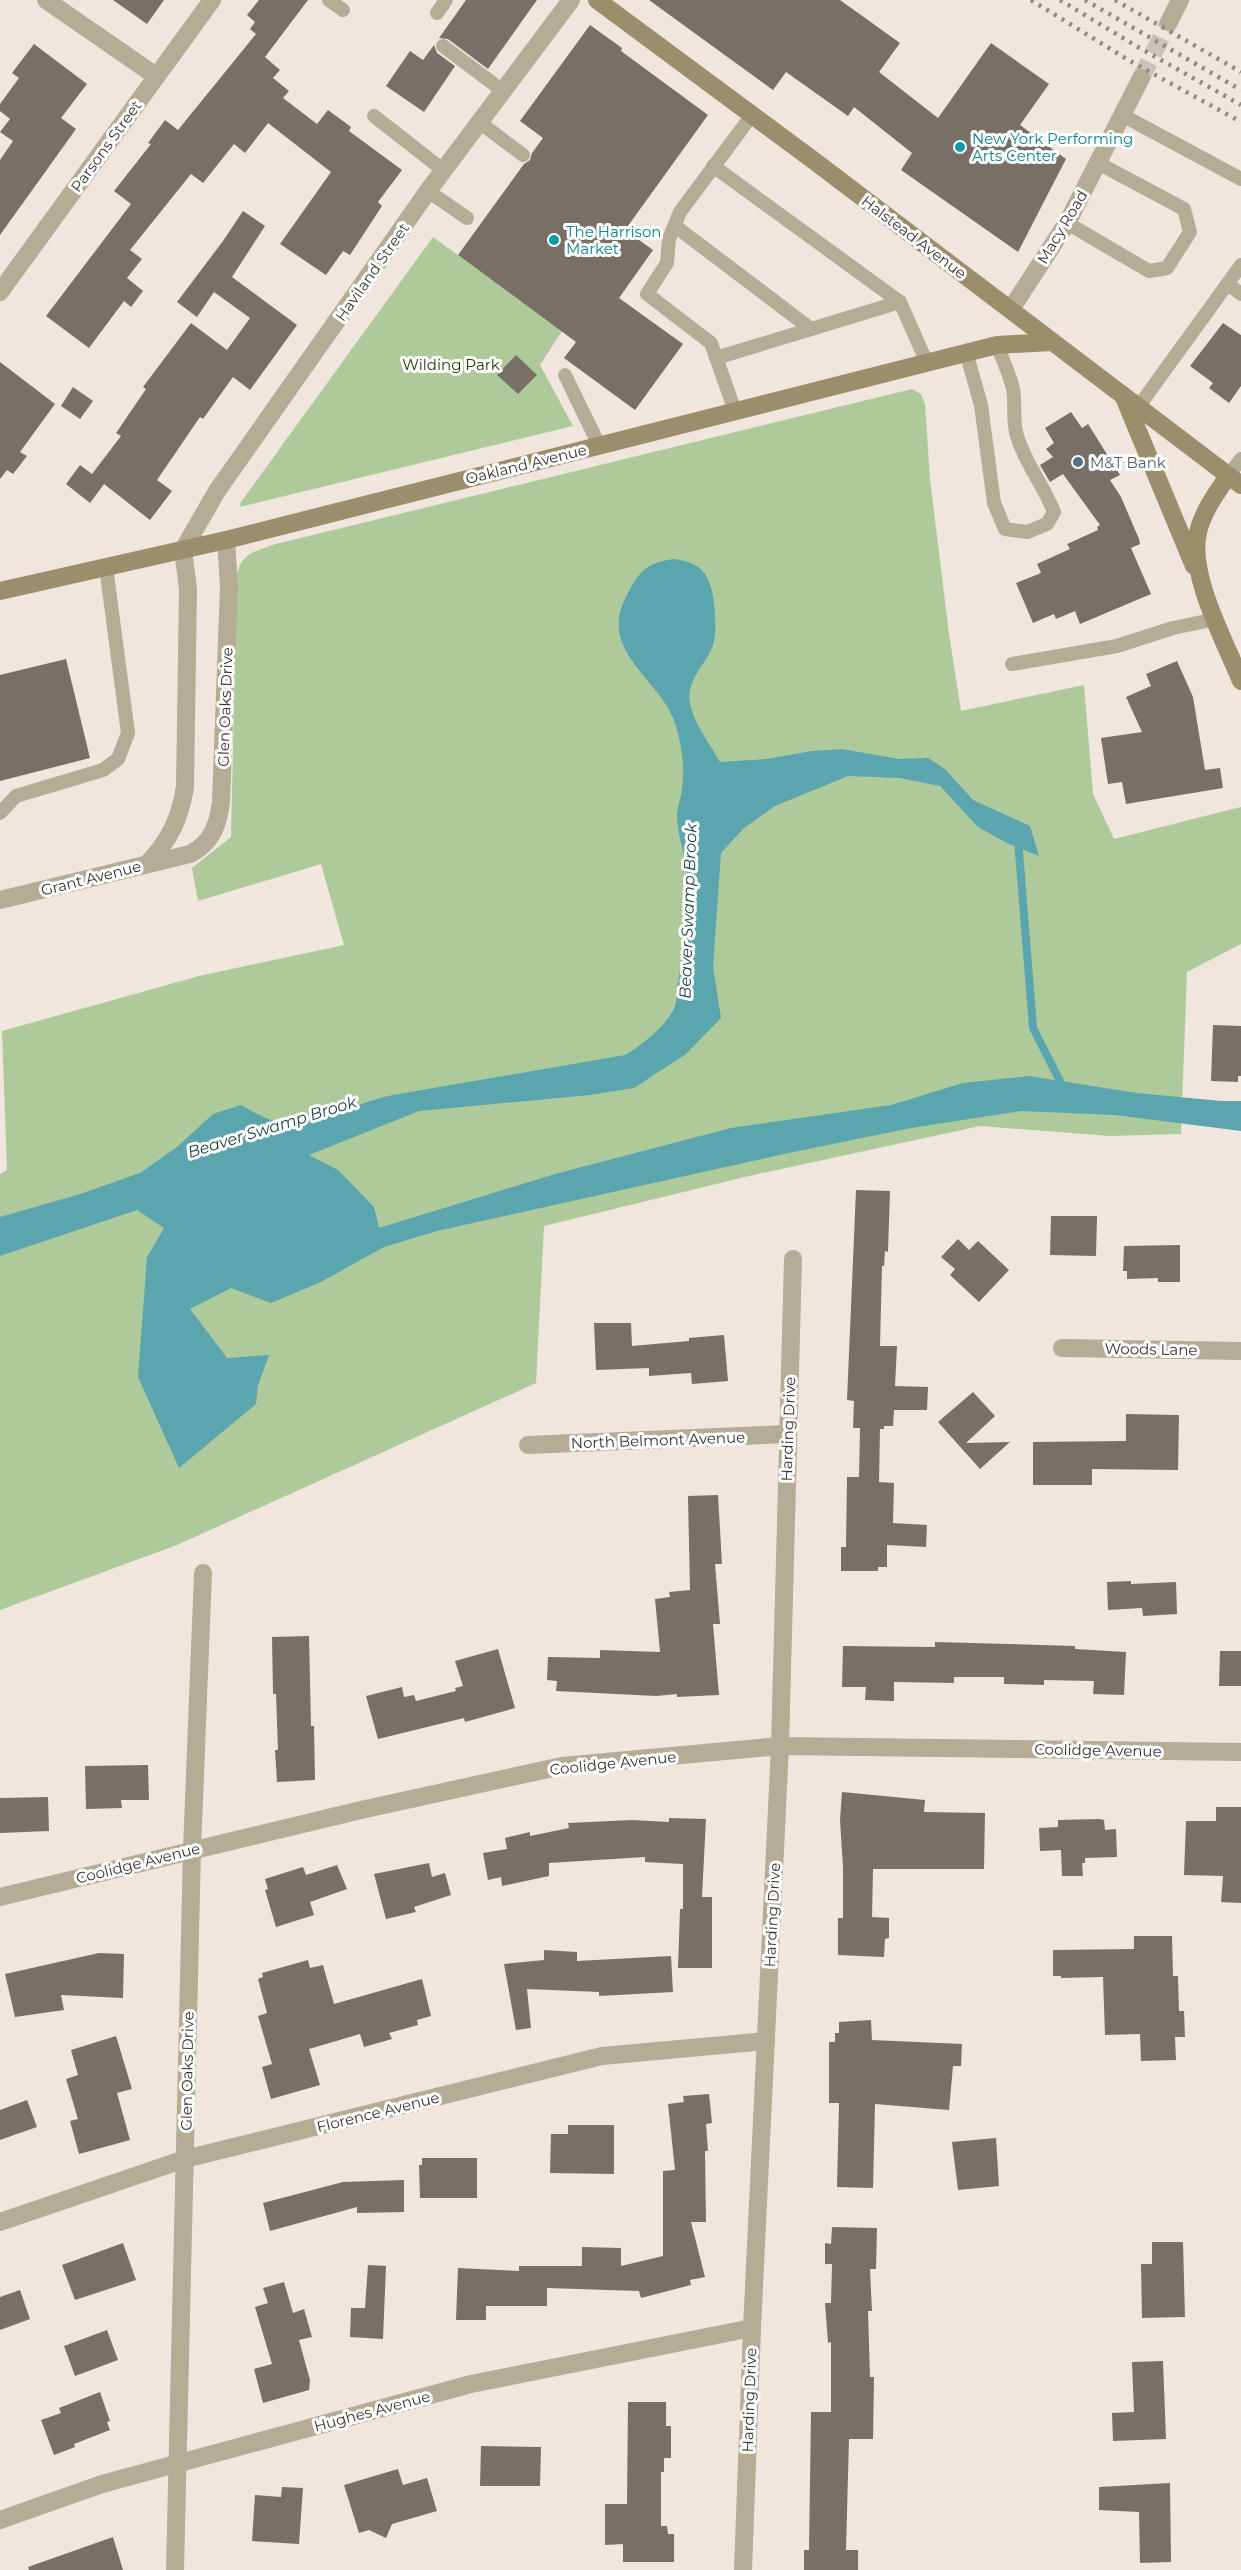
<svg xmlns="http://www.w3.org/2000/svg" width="1241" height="2570" viewBox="0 0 1241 2570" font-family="Montserrat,sans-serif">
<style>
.green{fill:#aeca9a}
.water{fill:#5aa5ae}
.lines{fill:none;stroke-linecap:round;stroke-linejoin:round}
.stream{stroke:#5aa5ae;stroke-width:8}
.building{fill:#787067}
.street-tunnel{stroke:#cbc2ba;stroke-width:18;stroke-dasharray:18 9;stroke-linecap:butt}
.lane{stroke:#b5ac95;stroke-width:14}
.street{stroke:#b5ac95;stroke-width:18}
.secondary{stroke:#9c8e6c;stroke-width:18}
.rail{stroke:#918b84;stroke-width:4.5;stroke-dasharray:3 6;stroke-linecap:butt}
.culture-dot{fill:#0f9aa8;stroke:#fff;stroke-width:2}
.service-dot{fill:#5c6f8a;stroke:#fff;stroke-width:2}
.labels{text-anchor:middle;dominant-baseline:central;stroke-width:6;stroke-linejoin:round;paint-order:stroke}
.culture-label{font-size:15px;fill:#0d838f;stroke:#fff;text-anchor:start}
.street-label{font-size:15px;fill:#37332f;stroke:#fff}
.park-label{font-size:15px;fill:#1f3802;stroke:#fff}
.service-label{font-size:15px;fill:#4e5e75;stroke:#fff;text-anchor:start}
.water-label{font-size:16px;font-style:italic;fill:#183d41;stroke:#fff}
</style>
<rect width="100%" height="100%" fill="#f0e6dd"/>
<g class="green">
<path d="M433,237L562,331L540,365L573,426L240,507L241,502Z"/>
<path d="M912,389L921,394L925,404L930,479L949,634L961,711L1084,685L1093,794L1114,839L1241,807V944L1187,972L1181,1134L1110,1136L980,1126L749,1176L544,1226L536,1383L177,1545L0,1610V1174L7,1170L2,1031L199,976L344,945L321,864L198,901L192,868L231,837L237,575C241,552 257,551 276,544Z"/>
</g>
<path class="water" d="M674,559C708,563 712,582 715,612C715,622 716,632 714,641C711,656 698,668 692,683C681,709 708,740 720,762L766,759L812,751L842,749L899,759L928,758L945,769L973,800L1030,826L1039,856L1009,844L978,827L940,786L900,778L848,776L775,806L744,828L721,853L713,967L721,1018L686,1054L634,1088L590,1095L419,1111L309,1155L338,1170L374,1207L379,1228L555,1174L731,1128L891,1105L963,1083L1029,1076L1137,1093L1221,1101H1241V1131L1115,1115L1021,1111L911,1128L784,1154L437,1231L384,1247L319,1283L271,1303L231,1288L190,1309L227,1358L269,1355L258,1385L256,1404L179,1468L138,1377L147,1257L164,1228L137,1210L0,1256V1217L77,1195L140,1173L177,1147L213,1114L241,1105C255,1113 268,1121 284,1123C311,1125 363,1101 393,1095L625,1055C643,1044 663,1029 674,1009C677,1002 677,990 678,982C684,948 692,913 688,878C686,859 679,840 677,820C676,810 681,799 682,789C685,767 682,747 676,726C662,677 593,653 629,591C641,569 648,563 674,559Z"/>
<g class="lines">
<path class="stream" d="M1018,839L1033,1028L1064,1089"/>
</g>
<g class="building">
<path d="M113,0H164L147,24Z"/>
<path d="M259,0H308L265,57L280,70L273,78L289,91L283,98L317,124L328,110L351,127L349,131L402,170L378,202L382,206L350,255L343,251L326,275L280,244L331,172L268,123L245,153L234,144L203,183L191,174L130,250L142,259L127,278L143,291L131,307L124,301L89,348L46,316L131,204L114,191L151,144L148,143L165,120L178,130L256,34L250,29L255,22L247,15Z"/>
<path d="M466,0H537L488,69L448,39L439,38Z"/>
<path d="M649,0H840L900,43L879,72L938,118L991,43L1049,84L1020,125L1066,159L1018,252L901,170L912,153L854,107L848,116L786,72L773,90Z"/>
<path d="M590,25L622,48L621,51L708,115L625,230L653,250L619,298L683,344L635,410L564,358L576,342L458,255L524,164L530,160L532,153L543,138L520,121Z"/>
<path d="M34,44L87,84L61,118L76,129L0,235V160L13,141L0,132L10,119L0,111V104L19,78L12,73Z"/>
<path d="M434,45L437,53L455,66L424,112L386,86L410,51L423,60Z"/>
<path d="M243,211L265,226L232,277L297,325L250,390L233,377L203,419L200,417L157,480L172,491L150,520L104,484L90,503L66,484L80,465L92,474L121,436L116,433L146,389L143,387L191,323L227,350L250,318L214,292L197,317L177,302L223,241Z"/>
<path d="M1223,323L1241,335V386L1229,403L1209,388L1213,383L1190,366Z"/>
<path d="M516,355L537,375L518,394L497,375Z"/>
<path d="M0,362L55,404L20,452L27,456L13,474L7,470L0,479Z"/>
<path d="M73,387L93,401L80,419L61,406Z"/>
<path d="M1071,412L1082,428L1088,424L1120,475L1110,480L1121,497L1139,539L1140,544L1131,548L1151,594L1080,624L1075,611L1056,619L1054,614L1033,623L1016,583L1041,573L1037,564L1070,549L1067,544L1098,530L1097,527L1100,525L1063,474L1050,482L1040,465L1053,457L1046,449L1054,443L1045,428Z"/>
<path d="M66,659L90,758L0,781V675Z"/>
<path d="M1177,661L1193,697L1205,770L1220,768L1223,788L1126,804L1122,782L1108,784L1101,738L1142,732L1126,697L1151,686L1146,674Z"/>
<path d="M1213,1025L1241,1026V1076H1238V1082L1211,1081Z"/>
<path d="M856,1190L890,1191L888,1252L885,1251L884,1266H882L880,1346H897L895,1386L928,1387L927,1410H894L893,1426H884V1429H880L879,1482L894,1483L893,1523L927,1525L926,1547L887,1545V1567H878V1571H841V1547H846L847,1477H859L860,1428H853L854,1401L847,1400Z"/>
<path d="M1051,1216H1097L1096,1256L1050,1255Z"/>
<path d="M958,1239L969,1250L978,1241L1009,1270L979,1302L950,1275L955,1269L941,1257Z"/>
<path d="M1180,1245V1282H1158V1278L1127,1279V1271H1123L1124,1246Z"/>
<path d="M594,1323H631L632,1346L689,1341V1338L724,1335L728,1381L692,1384L691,1373L649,1376V1368L596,1370Z"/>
<path d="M973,1392L995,1416L966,1443L1010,1442L980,1469L938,1422Z"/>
<path d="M1126,1414L1179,1415L1178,1470L1092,1469V1485H1033V1442L1126,1441Z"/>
<path d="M718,1495L722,1564H715L720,1624H713L719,1695L677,1697V1694L656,1696L556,1691L557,1681L547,1680L548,1657L600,1658V1650L660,1652L655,1599L670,1597L669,1592L690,1590L688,1496Z"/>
<path d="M1131,1581V1584L1176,1582L1177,1614L1143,1616L1142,1608L1108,1610L1107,1582Z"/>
<path d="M309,1636L311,1726H314L315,1780L277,1782L275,1750H278L276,1694H273L272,1637Z"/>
<path d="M935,1642L1075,1646V1649L1126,1652L1124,1695L1093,1694L1094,1681L1044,1680V1685L1004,1684V1677H954V1683L894,1682V1701L865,1700L866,1687H842L843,1646L935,1647Z"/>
<path d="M498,1649L515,1708L465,1722L464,1718L378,1739L366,1696L402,1687L404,1697L414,1695L416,1701L456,1691L455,1688L463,1686L455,1661Z"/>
<path d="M1220,1651H1241V1686H1219Z"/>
<path d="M148,1765L149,1800H121L122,1808L86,1809L85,1766Z"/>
<path d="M842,1792L925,1800L924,1812L985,1813L984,1869H873L872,1917L889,1918V1938L885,1939L884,1957L838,1955V1918H843V1867L840,1820Z"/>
<path d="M48,1797L49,1831L0,1833V1798Z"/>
<path d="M1216,1807H1241V1903L1221,1902L1223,1876L1184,1875L1186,1821H1216Z"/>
<path d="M669,1818L706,1819L702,1897H712V1968H678L680,1909H683V1864L645,1862V1857L549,1863V1876L502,1886L501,1877L488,1880L483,1853L507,1849L505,1838L530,1832V1836L569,1828L568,1823L632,1820L669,1822Z"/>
<path d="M1099,1819L1104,1820L1105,1830L1116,1829L1117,1857L1085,1858V1863H1082L1083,1876H1062L1061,1850L1040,1851L1039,1828L1058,1827V1820Z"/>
<path d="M429,1863L432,1877L445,1873L451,1895L414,1907L416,1912L386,1919L374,1874Z"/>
<path d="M337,1865L347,1889L310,1902L314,1915L276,1927L265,1890L268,1889L265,1879L303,1867L306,1875Z"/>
<path d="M1134,1936H1172L1173,1976H1178L1179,2011H1184L1185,2037H1175L1176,2060L1141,2061L1140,2034L1105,2035L1103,1977L1061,1978V1976H1053V1950L1134,1949Z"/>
<path d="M544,1950L577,1952V1961L671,1956L673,1992L599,1996V1992L527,1989L531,2028L516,2030L504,1964L544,1960Z"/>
<path d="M99,1953L124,1954L123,1998L61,1995L64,2010L15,2017L5,1974Z"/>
<path d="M308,1960L310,1968L323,1965L334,2004L422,1979L431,2016L417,2020L418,2025L389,2033L392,2039L364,2047L360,2034L309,2049L320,2085L271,2099L262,2067L272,2064L258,2016L267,2013L258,1979L263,1977L262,1973Z"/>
<path d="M871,2020L872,2040L962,2044L961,2066H953L949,2110L875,2104L873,2188L837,2187L839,2103H829V2042H835V2033H839V2022Z"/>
<path d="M116,2036L132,2089L117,2093L130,2140L79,2154L70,2121L78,2119L66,2079L78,2075L71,2050Z"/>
<path d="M709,2094L712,2123L706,2124L708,2151H705L706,2222H691L705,2277L690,2280L691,2285L641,2298L639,2291L547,2288V2306H486V2320H456L458,2268L519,2271V2266H582V2247L621,2248V2266L663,2256V2171L675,2170L668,2104L684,2102L683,2096Z"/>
<path d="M27,2100L37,2127L0,2140V2110Z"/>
<path d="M568,2125H614V2174L550,2173L551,2134H568Z"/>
<path d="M996,2138L999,2186L958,2190L952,2142Z"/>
<path d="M422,2158H477V2198H420L419,2165H422Z"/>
<path d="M404,2180V2212L357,2213V2207L270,2231L263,2203L343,2182Z"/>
<path d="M832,2227L877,2228L876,2269H870L872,2311H868L870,2377H874L873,2439H849L846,2550H858V2570H804V2550H809L811,2412H831V2342L828,2343L825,2303H831L832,2264H825V2243L831,2244Z"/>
<path d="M1152,2242H1183L1185,2317L1142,2318L1141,2264H1152Z"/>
<path d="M123,2243L136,2280L75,2300L62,2265Z"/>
<path d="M368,2265L386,2266L383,2339L350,2337L351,2308H365Z"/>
<path d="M284,2282L293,2313L304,2309L312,2337L299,2340L310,2380L309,2390L263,2403L254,2369L272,2364L255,2307L268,2303L263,2288Z"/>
<path d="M20,2290L30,2319L0,2330V2297Z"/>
<path d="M107,2330L118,2360L75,2376L64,2346Z"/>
<path d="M1163,2361L1166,2439L1113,2441L1112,2413L1134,2412L1132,2362Z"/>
<path d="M100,2392L110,2421L107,2422L110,2430L74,2444L75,2447L54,2455L41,2420L61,2413L59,2408Z"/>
<path d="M628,2402H666V2426H671V2458H664V2472H661V2526H667L668,2534H674V2562H623V2544L605,2545V2504H627Z"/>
<path d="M481,2446L541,2447L540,2486H480Z"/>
<path d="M398,2469L403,2485L427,2478L437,2511L392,2524L386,2538L369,2530L359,2533L344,2485Z"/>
<path d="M1170,2483L1171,2562L1140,2563L1139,2512L1099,2510V2487Z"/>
<path d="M282,2487L303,2488L299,2544L252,2541L255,2495L281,2497Z"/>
<path d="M113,2537L123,2570H29L28,2567Z"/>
</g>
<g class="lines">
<path class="street-tunnel" d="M1141,78L1169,22"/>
<g class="lane">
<path d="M329,0L343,10"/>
<path d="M437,13L446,0"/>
<path d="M443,46L503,91"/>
<path d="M1122,115L1241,179"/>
<path d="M374,116L443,170"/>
<path d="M479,122L523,155"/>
<path d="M713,166L900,302L716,358"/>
<path d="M428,191L467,218"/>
<path d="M1067,223L1149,271L1167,268L1190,232L1184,209L1098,163"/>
<path d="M675,226L811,329"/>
<path d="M1228,284L1241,294"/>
<path d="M900,302L927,363"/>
<path d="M966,352L981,405L994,503L1005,529L1027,532L1047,524L1054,512C1044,486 1025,463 1017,436C1012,420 1016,405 1013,389C1010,374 1002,359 997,345"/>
<path d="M565,375L599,445"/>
<path d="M1139,406L1241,265"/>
<path d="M735,411L711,343L647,294L667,263L669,239L680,212L752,115"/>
<path d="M1228,476L1241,459"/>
<path d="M1012,664L1117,646L1173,628L1216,619"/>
<path d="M0,813L16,796L103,770L118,759L128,733L106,567"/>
</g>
<g class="street">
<path d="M46,0L156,76"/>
<path d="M1169,22L1180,0"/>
<path d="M0,292L212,0"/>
<path d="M1011,309L1067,223L1141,78"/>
<path d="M147,864C169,841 180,819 185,787L188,589L183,550L217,491L428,191L571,0"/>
<path d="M0,900L190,854C212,843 218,825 221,802L229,587L226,540"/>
<path d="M1062,1348L1241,1351"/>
<path d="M528,1445L787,1434"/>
<path d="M0,1897L361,1810L562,1766L780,1746L1241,1752"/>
<path d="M0,2222L185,2159L602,2056L766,2041"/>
<path d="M0,2520L102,2484L471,2384L752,2328"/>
<path d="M175,2570L192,1850L203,1573"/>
<path d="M743,2570L752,2328L780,1746L793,1259"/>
</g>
<g class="secondary">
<path d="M597,0L813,160L1241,485"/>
<path d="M1123,395L1194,566"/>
<path d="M1228,476C1216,494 1203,511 1198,532C1188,575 1225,641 1241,681"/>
<path d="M0,591L226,540L997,345L1052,342"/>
</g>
<g class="rail">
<path d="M1031,0L1130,61L1241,122"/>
<path d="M1060,0L1138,47L1241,105"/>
<path d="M1085,0L1241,90"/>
<path d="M1115,0L1241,72"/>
</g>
</g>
<g class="culture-dot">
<circle cx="960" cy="147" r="6"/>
<circle cx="554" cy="240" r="6"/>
</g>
<circle class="service-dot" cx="1078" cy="462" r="6"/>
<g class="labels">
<g class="culture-label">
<text x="972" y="138">New York Performing<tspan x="972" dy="17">Arts Center</tspan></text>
<text x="566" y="231">The Harrison<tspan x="566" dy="17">Market</tspan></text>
</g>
<g class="street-label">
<text transform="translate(106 146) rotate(-54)">Parsons Street</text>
<text transform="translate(1062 227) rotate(-59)">Macy Road</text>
<text transform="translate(914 237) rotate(37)">Halstead Avenue</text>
<text transform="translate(372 272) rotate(-55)">Haviland Street</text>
<text transform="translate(526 464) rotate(-14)">Oakland Avenue</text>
<text transform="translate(225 707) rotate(-88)">Glen Oaks Drive</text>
<text transform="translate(91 878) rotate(-14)">Grant Avenue</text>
<text transform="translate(1151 1349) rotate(1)">Woods Lane</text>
<text transform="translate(788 1429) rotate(-88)">Harding Drive</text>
<text transform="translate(658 1440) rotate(-2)">North Belmont Avenue</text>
<text transform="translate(1098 1750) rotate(1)">Coolidge Avenue</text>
<text transform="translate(613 1763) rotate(-6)">Coolidge Avenue</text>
<text transform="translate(138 1863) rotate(-14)">Coolidge Avenue</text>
<text transform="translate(772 1915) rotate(-87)">Harding Drive</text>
<text transform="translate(187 2071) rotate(-89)">Glen Oaks Drive</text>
<text transform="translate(378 2112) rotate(-14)">Florence Avenue</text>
<text transform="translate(749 2400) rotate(-88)">Harding Drive</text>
<text transform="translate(372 2411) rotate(-15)">Hughes Avenue</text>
</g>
<g class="park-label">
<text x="451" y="364">Wilding Park</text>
</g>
<g class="service-label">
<text x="1090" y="462">M&amp;T Bank</text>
</g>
<g class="water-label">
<text transform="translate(688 911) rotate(-88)">Beaver Swamp Brook</text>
<text transform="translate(272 1127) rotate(-17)">Beaver Swamp Brook</text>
</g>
</g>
</svg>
